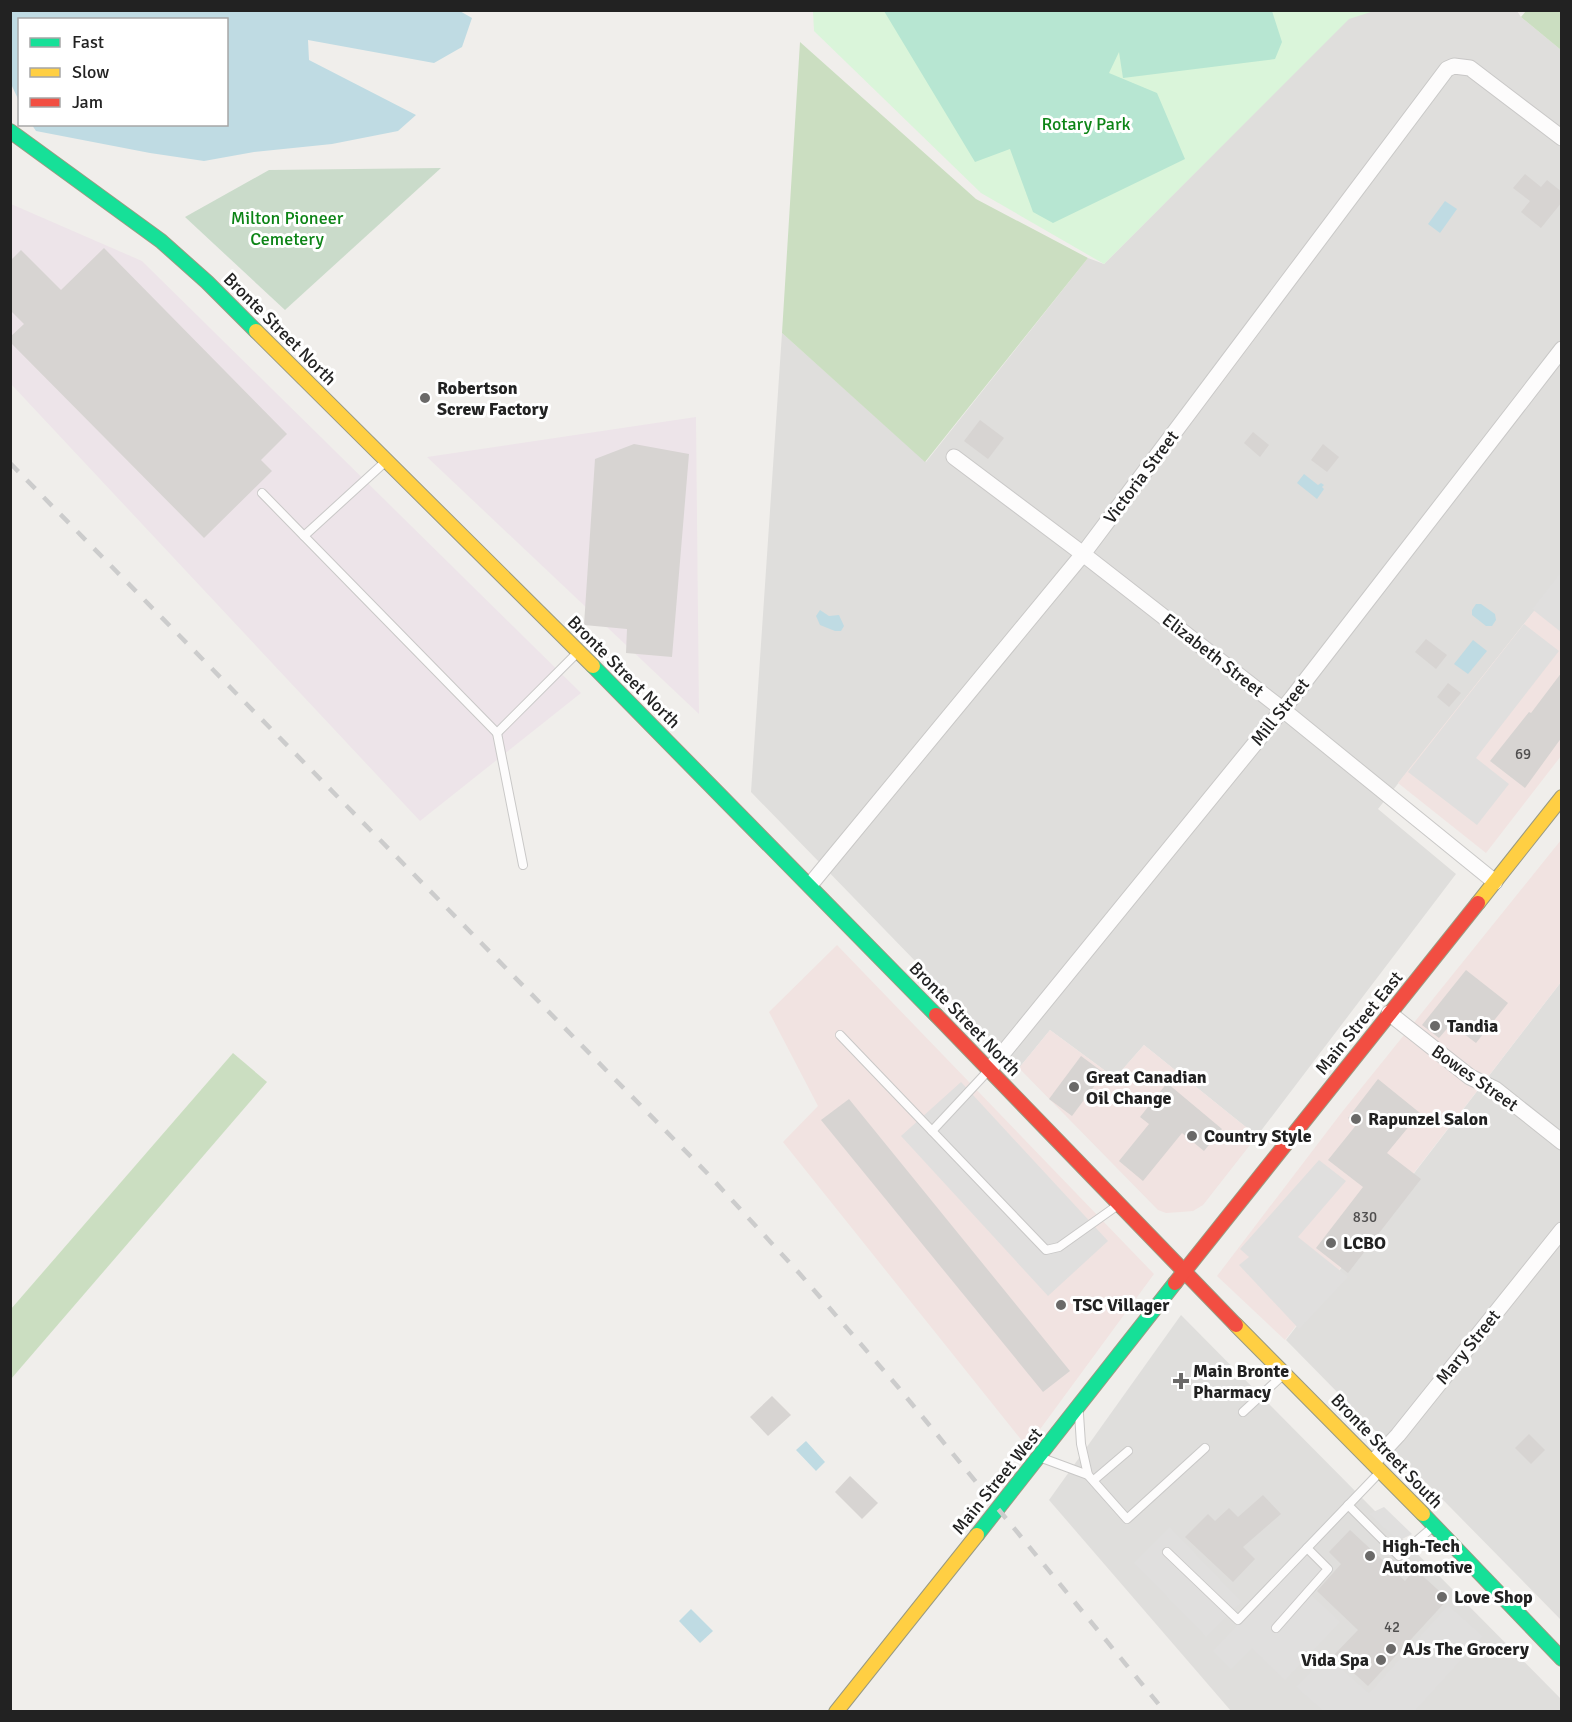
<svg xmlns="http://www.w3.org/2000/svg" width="1572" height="1722" viewBox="0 0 1572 1722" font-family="Signika,sans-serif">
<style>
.residential{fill:#dfdedc}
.commercial{fill:#f1e3e1}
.industrial{fill:#ede4e9}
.forest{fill:#cbdec1}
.cemetery{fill:#cadbca}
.park{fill:#daf5da}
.pitch{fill:#b7e6d2}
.parking{fill:#e0dfde}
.water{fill:#bfdbe3}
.building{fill:#d7d4d2}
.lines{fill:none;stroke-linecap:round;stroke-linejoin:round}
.lane-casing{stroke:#c9c8c7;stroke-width:10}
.street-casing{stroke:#c9c8c7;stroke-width:17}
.fast-casing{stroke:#999a82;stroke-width:16}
.slow-casing{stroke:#999a82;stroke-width:16}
.jam-casing{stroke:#999a82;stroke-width:16}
.lane{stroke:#fdfcfc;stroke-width:8}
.street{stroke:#fdfcfc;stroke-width:15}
.fast{stroke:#16e098;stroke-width:14}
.slow{stroke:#ffcf43;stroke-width:14}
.jam{stroke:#f24e42;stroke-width:14}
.rail{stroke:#ccc;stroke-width:4.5;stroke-dasharray:12 12;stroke-linecap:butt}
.poi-dot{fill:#6a6968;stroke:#fff;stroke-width:2}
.labels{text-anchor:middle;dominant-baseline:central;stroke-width:6;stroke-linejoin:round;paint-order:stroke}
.number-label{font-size:15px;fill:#4f4e4e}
.park-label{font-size:18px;fill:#0c8416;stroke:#fff}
.street-label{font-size:18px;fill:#222;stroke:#fff}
.poi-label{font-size:18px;font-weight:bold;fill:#222;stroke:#fff;text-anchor:start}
</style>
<rect width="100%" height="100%" fill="#f0eeeb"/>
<g class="residential">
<path d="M1374,10L1517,11L1521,17L1561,50V577L1378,809L1456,874L1257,1136L1144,1045L1115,1078L1050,1030L1019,1068L751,792L782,333L926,462L1088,258L1104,264L1349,18Z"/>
<path d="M1561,982V1620L1286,1340Z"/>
<path d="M1181,1315L1561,1699V1711H1231L1049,1500Z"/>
</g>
<g class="commercial">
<path d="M1561,577V756L1486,853L1398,783Z"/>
<path d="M1561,840V982L1285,1340L1217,1276L1342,1112Z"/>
<path d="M837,945L1154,1274L1027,1447L783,1142L818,1106L769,1012Z"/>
<path d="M1050,1030L1115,1078L1144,1045L1257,1136L1203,1205L1193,1211L1181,1212L1166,1213L1158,1210L1019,1068Z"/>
</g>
<g class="industrial">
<path d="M11,204L142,261L581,693L420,821L11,384Z"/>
<path d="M696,417L699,714L427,457Z"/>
</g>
<g class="forest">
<path d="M1526,11H1561V50L1521,17Z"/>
<path d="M800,42L976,199L1088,258L925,462L782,333Z"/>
<path d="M233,1053L267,1082L11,1379V1309Z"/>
</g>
<path class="cemetery" d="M441,168L285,310L185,217L269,170Z"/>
<path class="park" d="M813,11H1374L1349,19L1104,264L981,193L814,31Z"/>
<path class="pitch" d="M884,11H1272L1282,42L1275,59L1123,78L1119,52L1109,73L1157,93L1185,159L1053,223L1033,212L1010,149L975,162Z"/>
<g class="parking">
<path d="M1561,572V632L1532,609Z"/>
<path d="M1524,624L1559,651L1476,758L1509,784L1477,825L1408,772Z"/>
<path d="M961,1082L1108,1241L1048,1296L901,1136Z"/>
<path d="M1319,1160L1346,1181L1298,1237L1348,1277L1299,1329L1239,1265L1249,1257L1240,1249Z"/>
<path d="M1384,1507L1412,1534L1398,1541L1369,1514Z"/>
<path d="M1170,1527L1242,1602L1206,1637L1134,1563Z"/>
<path d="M1313,1546L1334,1566L1309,1593L1340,1622L1285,1680L1252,1648L1231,1669L1213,1651Z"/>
<path d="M1448,1605L1483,1636L1415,1711H1323L1296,1687L1326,1655L1369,1693Z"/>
</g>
<g class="water">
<path d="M458,10L472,18L462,47L434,63L308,40L309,60L416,115L398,131L332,144L254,152L204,161L150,153L36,131L32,125L226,124V20H20L19,101L11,84V11Z"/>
<path d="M1445,201L1457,209L1440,233L1428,224Z"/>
<path d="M1304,474L1318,485L1321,483L1324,485L1322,487L1324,489L1317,499L1297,483Z"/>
<path d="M1476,604H1481L1495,614L1496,620L1492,626H1486L1472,615V610Z"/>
<path d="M820,610L829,616L839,615L844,626L841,631H835L820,625L816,616Z"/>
<path d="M1473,640L1487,651L1468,674L1454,664Z"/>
<path d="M806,1441L825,1462L816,1471L796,1450Z"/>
<path d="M691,1609L713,1631L700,1643L679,1621Z"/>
</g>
<g class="building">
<path d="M1525,174L1541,187L1547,180L1562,192V202L1541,228L1521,212L1530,201L1513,188Z"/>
<path d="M104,248L287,434L261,460L272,471L204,538L10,342V337L24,324L10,310V261L21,250L61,290Z"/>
<path d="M980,420L1004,438L988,459L964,441Z"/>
<path d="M1253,432L1269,445L1260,457L1244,443Z"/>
<path d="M634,444L689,454L672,657L626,653L627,629L584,625L595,459Z"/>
<path d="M1323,444L1339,457L1327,472L1311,460Z"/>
<path d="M1426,639L1447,655L1436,669L1415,652Z"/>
<path d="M1562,672V737L1525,788L1490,761L1529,712L1531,713Z"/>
<path d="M1448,683L1461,693L1449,707L1437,697Z"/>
<path d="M1466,970L1508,1003L1476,1043L1451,1024L1439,1038L1422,1025Z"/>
<path d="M1081,1056L1104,1073L1072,1116L1049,1099Z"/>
<path d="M1378,1079L1420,1113L1387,1153L1421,1179L1348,1273L1316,1248L1363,1187L1328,1160L1357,1124L1348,1118Z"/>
<path d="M1167,1083L1222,1129L1204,1151L1182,1133L1143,1181L1119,1161L1149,1124L1140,1117Z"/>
<path d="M849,1099L1070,1371L1043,1392L821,1120Z"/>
<path d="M772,1396L791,1415L768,1436L750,1417Z"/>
<path d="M1529,1434L1545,1450L1531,1464L1515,1448Z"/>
<path d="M850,1476L878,1503L862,1519L835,1492Z"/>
<path d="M1263,1495L1281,1514L1243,1547L1255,1559L1233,1582L1185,1537L1208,1514L1215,1521L1229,1508L1238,1517Z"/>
<path d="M1350,1530L1405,1581L1415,1569L1448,1599L1368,1686L1334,1655L1358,1630L1317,1591L1341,1564L1329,1552Z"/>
</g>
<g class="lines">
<g class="lane-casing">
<g id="lane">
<path d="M385,462L304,536L497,733L577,653"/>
<path d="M262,493L304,536"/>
<path d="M497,733L523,865"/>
<path d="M840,1035L1046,1250L1059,1247L1118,1205"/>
<path d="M932,1131L988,1071"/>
<path d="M1243,1412L1284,1374"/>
<path d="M1079,1414L1081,1444L1088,1475L1127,1519L1205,1448"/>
<path d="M1042,1458L1088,1475"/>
<path d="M1094,1480L1128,1451"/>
<path d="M1348,1505L1399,1556L1434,1526"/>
<path d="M1167,1552L1238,1620L1380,1472"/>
<path d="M1276,1628L1328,1569L1307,1548"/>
</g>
</g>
<g class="street-casing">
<g id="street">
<path d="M954,457L1083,554L1282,709L1495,882"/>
<path d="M810,885L1083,554L1447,69L1454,66L1470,68L1562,138"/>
<path d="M1389,1013L1470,1077L1495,1089L1562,1142"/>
<path d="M990,1069L1292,698L1562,349"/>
<path d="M1373,1462L1398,1435L1562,1230"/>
</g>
</g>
<g class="fast-casing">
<g id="fast">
<path d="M10,131L161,241L207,282L256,331"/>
<path d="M593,666L936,1015"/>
<path d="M1423,1514L1562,1659"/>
<path d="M977,1535L1175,1283"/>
</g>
</g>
<g class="slow-casing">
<g id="slow">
<path d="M256,331L593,666"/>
<path d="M1478,903L1562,797"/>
<path d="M1236,1325L1423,1514"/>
<path d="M836,1712L977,1535"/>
</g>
</g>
<g class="jam-casing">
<g id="jam">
<path d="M936,1015L1236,1325"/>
<path d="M1175,1283L1478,903"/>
</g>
</g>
<use href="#lane" class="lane"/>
<use href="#street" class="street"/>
<use href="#fast" class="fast"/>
<use href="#slow" class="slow"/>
<use href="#jam" class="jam"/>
<path class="rail" d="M10,463L707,1173L800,1274L898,1387L1165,1712"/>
</g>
<g class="poi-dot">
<circle cx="425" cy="398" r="6"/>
<circle cx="1435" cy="1026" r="6"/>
<circle cx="1074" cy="1087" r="6"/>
<circle cx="1356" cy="1119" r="6"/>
<circle cx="1192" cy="1136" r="6"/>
<circle cx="1331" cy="1243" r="6"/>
<circle cx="1061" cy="1305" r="6"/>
<path d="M1178 1372h6v6h6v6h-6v6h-6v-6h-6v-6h6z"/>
<circle cx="1370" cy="1556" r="6"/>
<circle cx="1442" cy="1597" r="6"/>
<circle cx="1391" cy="1649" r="6"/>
<circle cx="1381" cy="1660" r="6"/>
</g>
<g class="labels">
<g class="number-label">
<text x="1523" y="754">69</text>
<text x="1365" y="1217">830</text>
<text x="1392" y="1627">42</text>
</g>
<g class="park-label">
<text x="1086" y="124">Rotary Park</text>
<text x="287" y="218">Milton Pioneer<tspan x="287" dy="21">Cemetery</tspan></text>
</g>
<g class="street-label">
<text transform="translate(280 329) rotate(45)">Bronte Street North</text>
<text transform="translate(1141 477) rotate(-53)">Victoria Street</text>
<text transform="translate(1213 655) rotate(38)">Elizabeth Street</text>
<text transform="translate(624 672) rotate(45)">Bronte Street North</text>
<text transform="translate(1280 712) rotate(-51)">Mill Street</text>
<text transform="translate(965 1019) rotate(46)">Bronte Street North</text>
<text transform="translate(1359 1023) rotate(-51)">Main Street East</text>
<text transform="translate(1475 1078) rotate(35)">Bowes Street</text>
<text transform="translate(1468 1347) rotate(-51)">Mary Street</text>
<text transform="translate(1387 1451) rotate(46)">Bronte Street South</text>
<text transform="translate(997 1481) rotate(-51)">Main Street West</text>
</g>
<g class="poi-label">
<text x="437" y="388">Robertson<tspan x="437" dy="21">Screw Factory</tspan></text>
<text x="1447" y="1026">Tandia</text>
<text x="1086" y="1077">Great Canadian<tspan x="1086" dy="21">Oil Change</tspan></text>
<text x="1368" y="1119">Rapunzel Salon</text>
<text x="1204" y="1136">Country Style</text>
<text x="1343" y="1243">LCBO</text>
<text x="1073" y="1305">TSC Villager</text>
<text x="1193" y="1371">Main Bronte<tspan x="1193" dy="21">Pharmacy</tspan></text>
<text x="1382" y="1546">High-Tech<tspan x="1382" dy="21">Automotive</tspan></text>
<text x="1454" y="1597">Love Shop</text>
<text x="1403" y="1649">AJs The Grocery</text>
<text x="1369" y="1660" text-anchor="end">Vida Spa</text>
</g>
</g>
<rect width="1572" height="1722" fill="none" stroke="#222222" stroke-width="24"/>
<rect x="18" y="18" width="210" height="108" fill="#ffffff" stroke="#a7a7a7" stroke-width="1.5"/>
<rect x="30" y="38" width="30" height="9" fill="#16e098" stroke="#a7a7a7" stroke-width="1.5"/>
<text x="72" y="48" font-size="18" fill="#222222">Fast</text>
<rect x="30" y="68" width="30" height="9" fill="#ffcf43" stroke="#a7a7a7" stroke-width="1.5"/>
<text x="72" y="78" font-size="18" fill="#222222">Slow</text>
<rect x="30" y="98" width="30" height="9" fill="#f24e42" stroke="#a7a7a7" stroke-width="1.5"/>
<text x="72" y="108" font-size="18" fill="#222222">Jam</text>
</svg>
